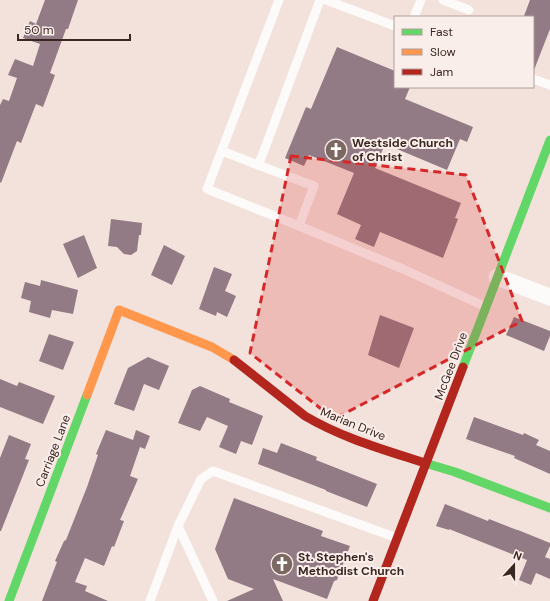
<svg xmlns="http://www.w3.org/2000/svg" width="550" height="601" viewBox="0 0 550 601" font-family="'DM Sans',sans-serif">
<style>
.building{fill:#927b84}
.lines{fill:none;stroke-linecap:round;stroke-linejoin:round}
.lane{stroke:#fdfafa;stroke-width:9}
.street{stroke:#fdfafa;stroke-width:17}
.fast{stroke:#63d668;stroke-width:9}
.slow{stroke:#ff974d;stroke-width:9}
.jam{stroke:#b3261e;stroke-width:9}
.marked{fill:#d62828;fill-opacity:0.2;stroke:#d62828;stroke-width:3;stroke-dasharray:8 5;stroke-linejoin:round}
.labels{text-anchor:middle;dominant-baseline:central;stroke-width:4;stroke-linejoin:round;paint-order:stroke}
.poi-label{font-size:12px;font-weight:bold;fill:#3b2721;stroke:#faeeeb;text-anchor:start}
.street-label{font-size:12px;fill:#3b2721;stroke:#faeeeb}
</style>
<rect width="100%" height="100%" fill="#f3e1db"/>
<g class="building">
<path d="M45,0H78L68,29H66L50,73L55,75L43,107L36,104L21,143L17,141L1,183L0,182V105L3,99L9,101L17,78L8,75L15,59L33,66L40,44L23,38L30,21L36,24Z"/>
<path d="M530,0H550V29L534,70L533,17H527L524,16Z"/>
<path d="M337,47L395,71V87H410L405,99L473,127L467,142L460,139L447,170L385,144L375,168L461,203L455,218L458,219L443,258L380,232L374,247L355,239L361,225L337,214L354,173L309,155L304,166L285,158L306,107L311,109Z"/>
<path d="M111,219L142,223L141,235H139L137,251L131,255L124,254L117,247L108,246Z"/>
<path d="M84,235L97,268L78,278L63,244Z"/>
<path d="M164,245L185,256L172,285L151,275Z"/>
<path d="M214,267L232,274L225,291L236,296L227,317L217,312L216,316L199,309Z"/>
<path d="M41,280L78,290L73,314L52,310L50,318L29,312L31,301L21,298L25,282L40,286Z"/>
<path d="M380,315L414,328L399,368L368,355Z"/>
<path d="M514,317L550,331V336L544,351L506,335Z"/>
<path d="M49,334L74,342L63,370L39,361Z"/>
<path d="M148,357L169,366L159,390L144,384L134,411L114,404L128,368Z"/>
<path d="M0,379L17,386L19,382L55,396L43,424L0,407Z"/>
<path d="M200,386L230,399L229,402L263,416L252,445L241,441L236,454L219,447L228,426L207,417L200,431L178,423L192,390Z"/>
<path d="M474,417L523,435L524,433L539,440L536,445L550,451V474L514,458L515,456L466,439Z"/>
<path d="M106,430L133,440L136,430L150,436L145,449L140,447L130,476L138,479L120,520L124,521L114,547L112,546L104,566L85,558L75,582L87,586L85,591L108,601H42L57,562L55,561L64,541L66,540L87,487L98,455L96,454Z"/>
<path d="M9,435L31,444L25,459L29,460L1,531H0V458Z"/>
<path d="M281,443L317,457L316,460L377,484L367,507L326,491V490L258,464L263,448L277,453Z"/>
<path d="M234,498L323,531L321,536L350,546L337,580L334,581L327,599L273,579L283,601H227L254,589L228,579L215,549Z"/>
<path d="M445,504L488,521L489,519L517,530H518L550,543V546L545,557L550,559V579L536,573L531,585L519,580L527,560L449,529V530L436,526Z"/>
</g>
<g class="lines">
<g class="lane">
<path d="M279,0L207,189L299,226L403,269L486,307"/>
<path d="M326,0L395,26"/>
<path d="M443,0L469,10"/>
<path d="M414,17L421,0"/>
<path d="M533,79L550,85"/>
<path d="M222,151L258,165L262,156L320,0"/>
<path d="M258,165L314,186L299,226"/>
<path d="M178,526L201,479L213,471L397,538"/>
<path d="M150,601L178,526L213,601"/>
</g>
<path class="street" d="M497,277L550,297"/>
<g class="fast">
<path d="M463,367L550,140"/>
<path d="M425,463L455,472L550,508"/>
<path d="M9,601L87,395"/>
</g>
<path class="slow" d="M87,395L119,310L212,347L234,360"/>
<g class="jam">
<path d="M234,360L305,416C342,438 385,450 425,463"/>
<path d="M373,601L463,367"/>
</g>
</g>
<path class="marked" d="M291,156L466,175L522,321L334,419L250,353Z"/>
<defs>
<g id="church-disc" transform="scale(1.15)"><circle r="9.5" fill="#7b6862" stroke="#faeeeb"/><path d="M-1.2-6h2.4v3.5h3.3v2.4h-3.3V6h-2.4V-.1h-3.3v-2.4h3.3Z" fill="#fff"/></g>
</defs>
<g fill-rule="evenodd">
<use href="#church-disc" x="336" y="150"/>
<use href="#church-disc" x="282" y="564"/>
</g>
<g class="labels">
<g class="poi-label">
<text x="352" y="143">Westside Church<tspan x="352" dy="14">of Christ</tspan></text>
<text x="298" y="557">St. Stephen's<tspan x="298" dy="14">Methodist Church</tspan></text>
</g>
<g class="street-label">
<text transform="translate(451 366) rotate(-69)">McGee Drive</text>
<text transform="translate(353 424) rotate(22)">Marian Drive</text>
<text transform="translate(53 451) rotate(-69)">Carriage Lane</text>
</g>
</g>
<rect x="394" y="16" width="140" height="72" fill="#faeeeb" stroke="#ae9e9a"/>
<rect x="402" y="29" width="20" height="6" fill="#63d668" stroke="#ae9e9a"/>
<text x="430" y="36" font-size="12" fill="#3b2721">Fast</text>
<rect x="402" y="49" width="20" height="6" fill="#ff974d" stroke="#ae9e9a"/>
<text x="430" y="56" font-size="12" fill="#3b2721">Slow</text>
<rect x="402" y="69" width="20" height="6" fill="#b3261e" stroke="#ae9e9a"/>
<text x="430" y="76" font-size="12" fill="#3b2721">Jam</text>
<g transform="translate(514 565) rotate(21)" stroke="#faeeeb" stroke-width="3" paint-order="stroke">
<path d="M0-3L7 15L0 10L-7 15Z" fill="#3b2721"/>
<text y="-6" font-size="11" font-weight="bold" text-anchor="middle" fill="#3b2721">N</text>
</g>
<path d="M18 34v6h112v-6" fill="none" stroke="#3b2721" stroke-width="2"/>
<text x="24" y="34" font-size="12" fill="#3b2721" stroke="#faeeeb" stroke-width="3" paint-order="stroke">50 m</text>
</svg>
